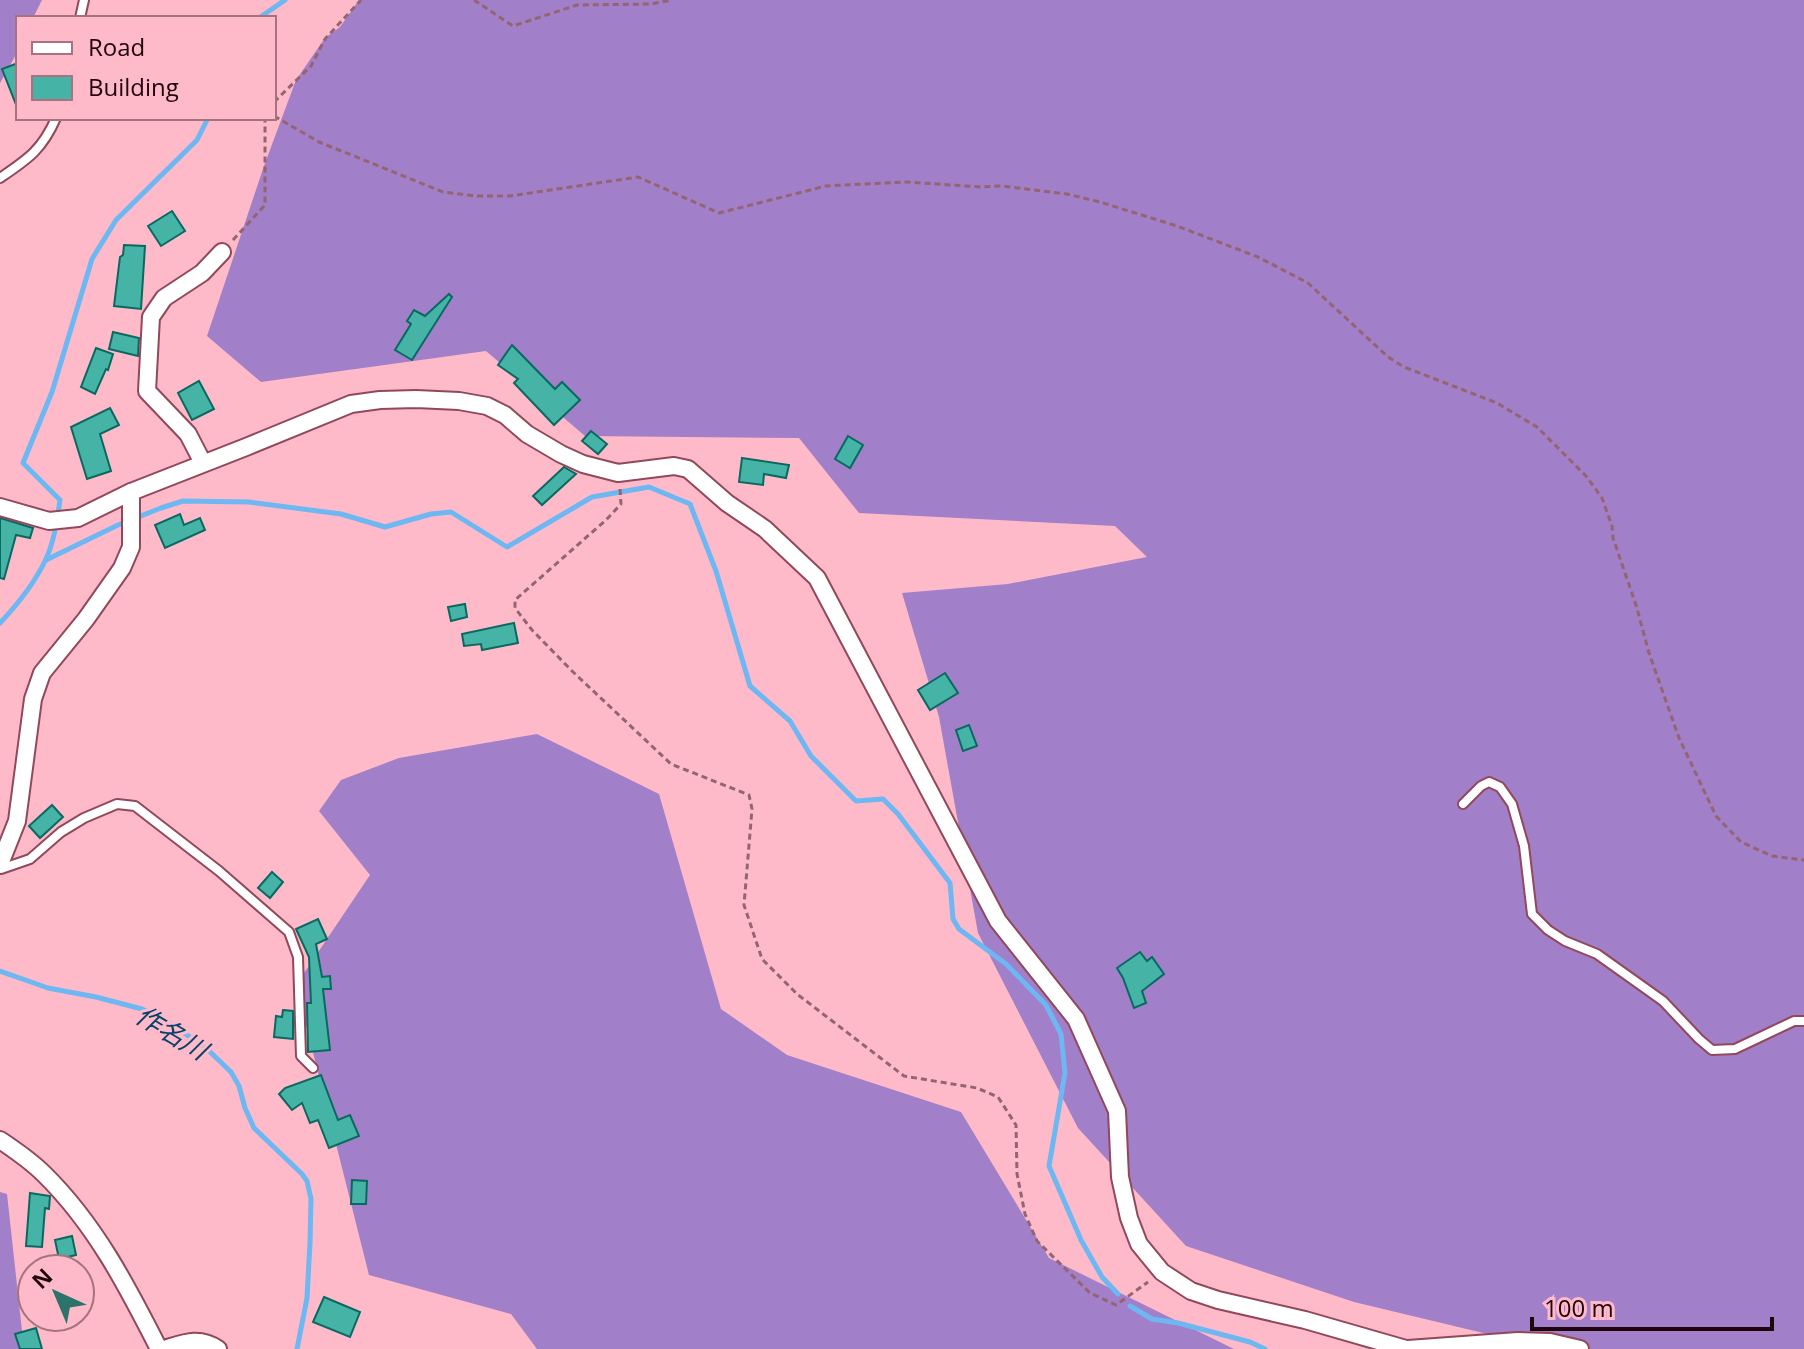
<svg xmlns="http://www.w3.org/2000/svg" width="1804" height="1349" viewBox="0 0 1804 1349" font-family="'Open Sans','Noto Sans JP',sans-serif">
<style>
.forest{fill:#a17fc9}
.lines{fill:none;stroke-linecap:round;stroke-linejoin:round}
.stream{stroke:#6db7f2;stroke-width:5}
.building{fill:#46b3a7;stroke:#096961;stroke-width:2}
.lane-casing{stroke:#92485b;stroke-width:12}
.street-casing{stroke:#92485b;stroke-width:20}
.path{stroke:#946470;stroke-width:3;stroke-dasharray:6 4;stroke-linecap:butt}
.lane{stroke:#fff;stroke-width:8}
.street{stroke:#fff;stroke-width:16}
.labels{text-anchor:middle;dominant-baseline:central;stroke-width:6;stroke-linejoin:round;paint-order:stroke}
.water-label{font-size:26px;font-style:italic;fill:#084268;stroke:#febac9}
</style>
<rect width="100%" height="100%" fill="#febac9"/>
<g class="forest">
<path d="M0,0H42L33,18H18V51L0,83Z"/>
<path d="M359,0H1804V1349H1543L1525,1343L1354,1302L1186,1246L1078,1128L978,933L939,717L902,593L1008,584L1147,557L1115,526L859,513L799,438L585,436L486,351L261,382L207,336L264,166L296,80L325,38L340,27Z"/>
<path d="M537,734L659,794L721,1009L787,1055L961,1112L1049,1258L1234,1349H537L511,1314L369,1275L296,985L370,875L319,811L341,780L399,758Z"/>
<path d="M0,1192L7,1194L24,1349H0Z"/>
</g>
<g class="lines">
<g class="stream">
<path d="M259,18L285,0"/>
<path d="M46,560L118,525L161,508L183,501L249,502L341,514L385,527L431,514L451,512L507,547L592,497L649,487L690,504L716,571L750,686L790,721L811,756L856,801L883,799L898,814L950,883L953,919L959,929L1006,964L1046,1005L1061,1034L1065,1073L1049,1166L1081,1240L1102,1277L1118,1294"/>
<path d="M0,623C17,605 34,584 45,561C54,543 57,520 60,500L23,463L52,392L92,259L116,220L197,140L208,118"/>
<path d="M0,971L48,988L96,997L142,1009L165,1020L206,1048L231,1072L239,1086L245,1108L254,1128L302,1174L307,1181L311,1199L310,1243L307,1298L297,1349"/>
<path d="M1130,1306L1152,1319L1178,1323L1250,1342L1265,1349"/>
</g>
</g>
<g class="building">
<path d="M18,63V107H17L2,69Z"/>
<path d="M172,211L185,231L161,246L148,226Z"/>
<path d="M124,245L145,246L141,309L114,306L120,257L123,255Z"/>
<path d="M449,294L452,297L412,360L395,350L411,324L407,321L414,310L425,316Z"/>
<path d="M113,332L139,338L138,356L109,349Z"/>
<path d="M512,345L555,389L562,382L580,400L554,425L514,383L518,379L498,365Z"/>
<path d="M96,348L113,354L108,370L106,369L95,394L81,387Z"/>
<path d="M199,381L214,409L192,420L178,393Z"/>
<path d="M110,408L119,425L100,434L111,471L87,479L71,427Z"/>
<path d="M591,431L607,444L598,454L582,441Z"/>
<path d="M848,436L863,445L850,468L835,459Z"/>
<path d="M742,458L789,465L786,478L764,474L763,485L739,482Z"/>
<path d="M564,467L576,474L542,505L533,496Z"/>
<path d="M180,514L184,525L200,518L205,530L165,548L155,525Z"/>
<path d="M0,518L33,528L30,538L16,535L4,579L0,578Z"/>
<path d="M465,604L467,617L451,621L448,607Z"/>
<path d="M514,623L518,643L482,650L481,644L464,646L462,634Z"/>
<path d="M945,673L958,693L930,710L918,690Z"/>
<path d="M969,725L977,746L963,751L956,730Z"/>
<path d="M52,805L63,817L40,838L29,826Z"/>
<path d="M272,872L283,882L270,898L258,888Z"/>
<path d="M318,919L327,939L316,944L322,977L330,976L331,989H323L330,1050L308,1052L307,1003H311L309,957L296,929Z"/>
<path d="M1140,952L1147,961L1152,957L1164,974L1142,991L1146,1003L1134,1008L1123,978L1117,968Z"/>
<path d="M283,1010L293,1011V1039L274,1037L276,1016L282,1017Z"/>
<path d="M321,1075L338,1120L350,1115L359,1136L329,1148L318,1120L310,1123L302,1103L292,1110L279,1094L285,1088Z"/>
<path d="M352,1180L367,1181L366,1204H351Z"/>
<path d="M30,1193L50,1196L49,1209L45,1208L42,1247L26,1246Z"/>
<path d="M72,1236L76,1255L59,1259L55,1240Z"/>
<path d="M324,1297L360,1312L350,1337L313,1322Z"/>
<path d="M36,1328L42,1349H20L15,1334Z"/>
</g>
<g class="lines">
<g class="lane-casing">
<g id="lane">
<path d="M80,18L84,0"/>
<path d="M0,178C28,159 42,150 56,118"/>
<path d="M1463,804L1481,786L1489,782L1500,787L1512,804L1524,846L1532,914L1548,930L1565,941L1597,954L1663,1001L1699,1039L1712,1050L1735,1049L1794,1021H1804"/>
<path d="M1,869L30,859L61,832L84,818L117,804L135,806L219,871L289,932L298,957L301,1056L313,1068"/>
</g>
</g>
<g class="street-casing">
<g id="street">
<path d="M203,463L188,434L147,391L151,317L164,298L202,273L222,252"/>
<path d="M0,507L49,521L78,518L131,492L246,447L351,404L380,400L416,399L459,401L487,406L505,415L527,434L561,454L583,464L618,473L674,466L688,469L727,503L765,529L817,578L998,921L1076,1019L1117,1111L1120,1177L1129,1218L1139,1244L1162,1272L1191,1291L1218,1300L1305,1320L1406,1349"/>
<path d="M0,864L17,821L33,699L42,673L86,619L122,568L131,547V492"/>
<path d="M0,1140C15,1150 31,1161 44,1174C95,1224 127,1286 159,1349"/>
<path d="M164,1349C184,1343 199,1336 218,1349"/>
<path d="M1408,1349L1518,1341L1550,1342L1580,1349"/>
</g>
</g>
<g class="path">
<path d="M474,0L513,26L577,5L651,4L672,0"/>
<path d="M274,102L311,66L325,39L361,0"/>
<path d="M274,116L319,142L443,192L475,196H510L638,177L719,213L826,186L907,182L981,187L1002,186L1067,194L1100,202L1177,226L1258,257L1308,283L1388,357L1404,367L1497,403L1537,427L1586,476L1602,498L1612,526L1613,538L1636,605L1649,653L1679,738L1716,816L1741,842L1772,856L1804,860"/>
<path d="M233,240L265,205V118"/>
<path d="M620,489L621,504L606,520L515,600V608L532,630L572,671L671,764L749,795L752,809L744,905L762,959L797,994L904,1076L977,1088L998,1097L1016,1125L1017,1174L1025,1214L1037,1241L1090,1293L1116,1305L1148,1282"/>
</g>
<use href="#lane" class="lane"/>
<use href="#street" class="street"/>
</g>
<g class="labels">
<g class="water-label">
<text transform="translate(172 1032) rotate(31)">作名川</text>
</g>
</g>
<rect x="16" y="16" width="260" height="104" fill="#febac9" stroke="#a5727e" stroke-width="2"/>
<rect x="32" y="42" width="40" height="12" fill="#ffffff" stroke="#a5727e" stroke-width="2"/>
<text x="88" y="56" font-size="24" fill="#20050d">Road</text>
<rect x="32" y="76" width="40" height="24" fill="#46b3a7" stroke="#a5727e" stroke-width="2"/>
<text x="88" y="96" font-size="24" fill="#20050d">Building</text>
<g transform="translate(56 1293) rotate(316)"><circle r="38" fill="#febac9" stroke="#a5727e" stroke-width="2"/>
<path d="M0-6L14 30L0 20L-14 30Z" fill="#2c736b"/>
<text y="-12" font-size="22" font-weight="bold" text-anchor="middle" fill="#20050d">N</text>
</g>
<path d="M1532 1317v12h240v-12" fill="none" stroke="#20050d" stroke-width="4"/>
<text x="1544" y="1317" font-size="24" fill="#20050d" stroke="#febac9" stroke-width="6" paint-order="stroke">100 m</text>
</svg>
